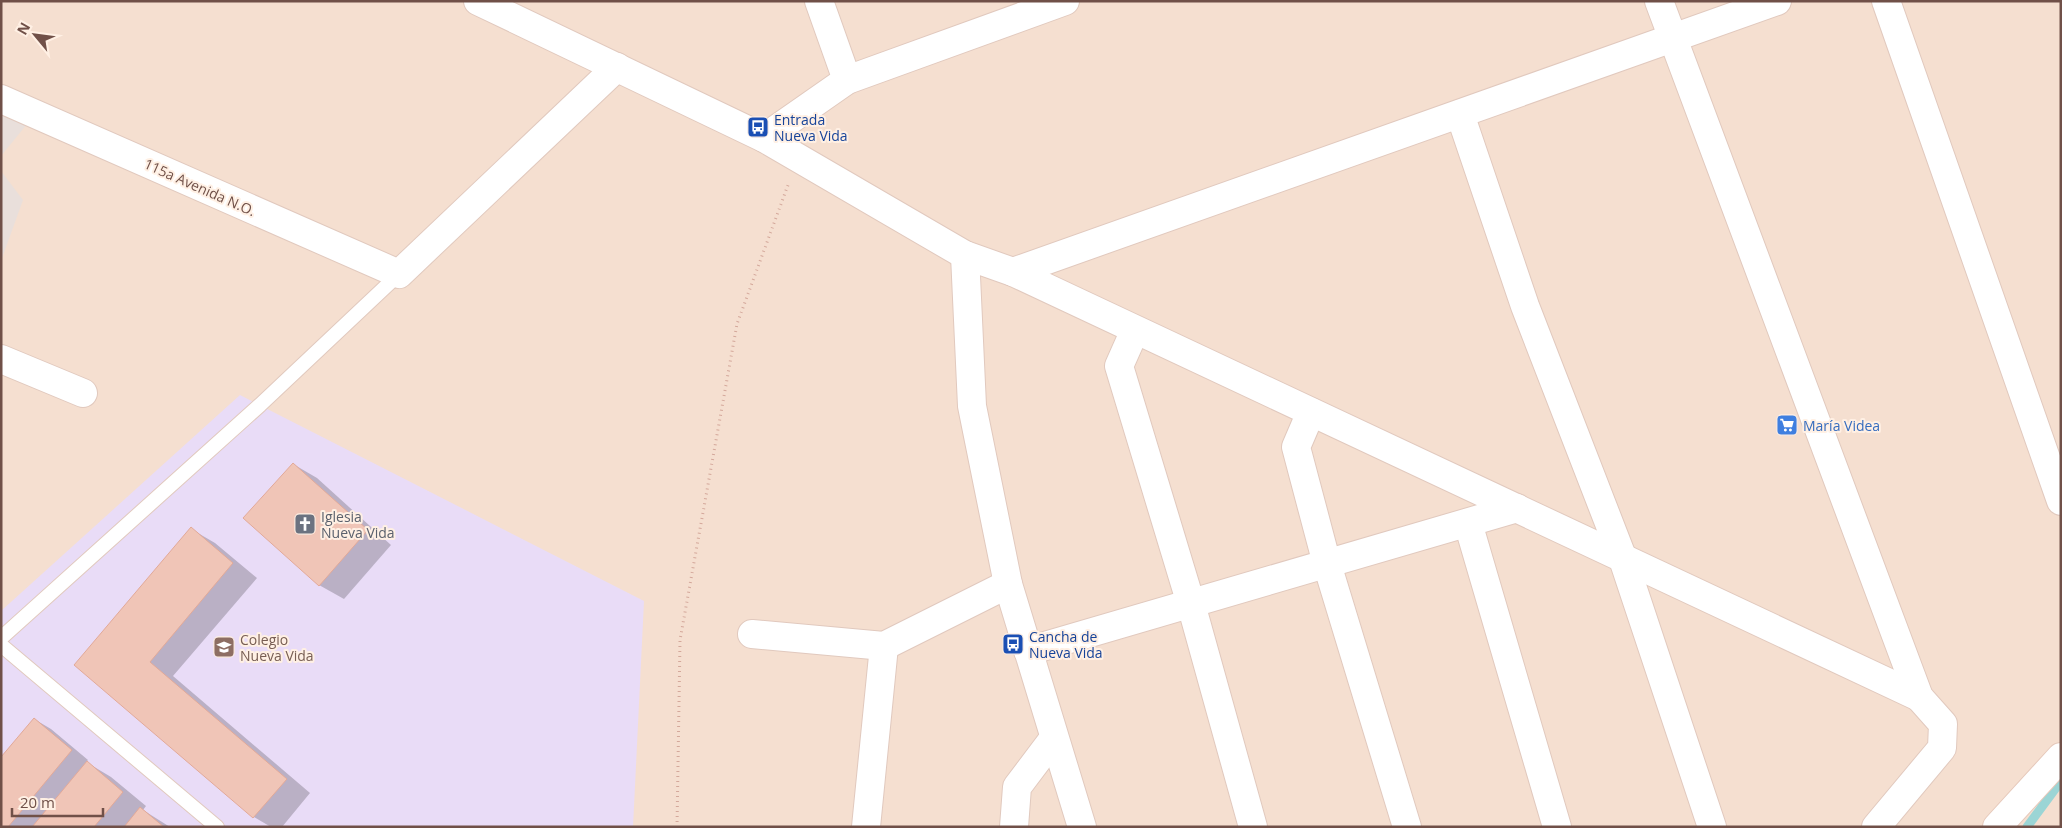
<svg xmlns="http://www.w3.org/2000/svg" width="2062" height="828" viewBox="0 0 2062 828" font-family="'Open Sans',sans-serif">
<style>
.residential{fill:#f5dfd0}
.industrial{fill:#e9dfdb}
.education{fill:#e9dcf7}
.shadow{fill:#0003}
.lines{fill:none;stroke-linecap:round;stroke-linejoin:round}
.stream{stroke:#9bd5d5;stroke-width:9}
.building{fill:#f0c5b7;stroke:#e2a998}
.lane-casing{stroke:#e1c9be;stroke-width:16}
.street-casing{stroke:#e1c9be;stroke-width:30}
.secondary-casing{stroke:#e6c9bb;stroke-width:30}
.path{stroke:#d4a89b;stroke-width:3;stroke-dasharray:1 4;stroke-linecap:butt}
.lane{stroke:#fff;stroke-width:14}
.street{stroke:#fff;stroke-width:28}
.secondary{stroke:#fff;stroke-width:28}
.labels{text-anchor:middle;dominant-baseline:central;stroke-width:4;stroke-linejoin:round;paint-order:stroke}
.transit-label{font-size:14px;fill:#164399;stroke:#fff0e4;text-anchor:start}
.street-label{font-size:14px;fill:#705048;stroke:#fff0e4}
.shop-label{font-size:14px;fill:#366cbe;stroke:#fff0e4;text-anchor:start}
.worship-label{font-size:14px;fill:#5b616d;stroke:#fff0e4;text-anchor:start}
.education-label{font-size:14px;fill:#785e54;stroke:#fff0e4;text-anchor:start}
</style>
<rect width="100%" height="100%" fill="#fbecdf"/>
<rect class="residential" x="1" y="1" width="2060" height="826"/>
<g class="industrial">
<path d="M1,105L32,118L1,156Z"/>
<path d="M1,171L23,200L1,261Z"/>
</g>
<path class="education" d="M240,395L644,601L633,827H1V611Z"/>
<g class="shadow">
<path d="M293,464L317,478L391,545L344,599L319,585Z"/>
<path d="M191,529L215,543L257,578L173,676L310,793L282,827H271L254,817L76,665Z"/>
<path d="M34,719L51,729L88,760L86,762L111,777L146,806L143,810L170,827H1Z"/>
</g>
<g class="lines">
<path class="stream" d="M2027,827L2061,781"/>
</g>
<g class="building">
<path d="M293,463L368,530L319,586L243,518Z"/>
<path d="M191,527L233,563L150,662L287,779L253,818L74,665Z"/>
<path d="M34,718L72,750L8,827H1V757Z"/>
<path d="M87,761L123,792L94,827H32Z"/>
<path d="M140,807L164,827H124Z"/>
</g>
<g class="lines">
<g class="lane-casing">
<g id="lane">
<path d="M1,638L260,405L399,274"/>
<path d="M1,645L217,827"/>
</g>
</g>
<g class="street-casing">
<g id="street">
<path d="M478,1L764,138L965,255L1013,272L1919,697"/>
<path d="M819,1L847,80"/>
<path d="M1659,1L1919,697L1943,724L1942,748L1876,827"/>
<path d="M1886,1L2061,501"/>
<path d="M1,99L399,274L617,67"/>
<path d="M1460,114L1525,306L1623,559L1712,827"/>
<path d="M764,138L847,80L1065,1"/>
<path d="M965,255L972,406L1008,584L1082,827"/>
<path d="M1013,272L1777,1"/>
<path d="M1135,330L1119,366L1191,604L1253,827"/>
<path d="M1,359L83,393"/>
<path d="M1311,412L1296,447L1327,564L1407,827"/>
<path d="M1468,523L1557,827"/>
<path d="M752,634L884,646L1008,584"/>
<path d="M1028,651L1517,508"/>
<path d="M866,827L884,646"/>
<path d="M1014,827L1017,787L1054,738"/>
</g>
</g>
<g class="secondary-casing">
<path id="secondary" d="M1997,827L2061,757"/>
</g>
<path class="path" d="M677,827L680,640L737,324L788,185"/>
<use href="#lane" class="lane"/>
<use href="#street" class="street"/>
<use href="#secondary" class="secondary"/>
</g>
<defs>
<g id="bus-square" transform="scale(1.125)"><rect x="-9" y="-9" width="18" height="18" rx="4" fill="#1a4fb4" stroke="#fff0e4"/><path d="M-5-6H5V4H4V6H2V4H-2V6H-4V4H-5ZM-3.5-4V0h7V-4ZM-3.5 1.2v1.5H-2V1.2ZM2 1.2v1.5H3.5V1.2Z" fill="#fff"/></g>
<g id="supermarket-square" transform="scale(1.125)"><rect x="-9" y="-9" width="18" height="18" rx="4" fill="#3f7fe0" stroke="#fff0e4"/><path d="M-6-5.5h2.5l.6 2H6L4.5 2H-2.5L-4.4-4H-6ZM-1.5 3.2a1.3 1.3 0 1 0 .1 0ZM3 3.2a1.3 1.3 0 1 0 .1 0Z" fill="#fff"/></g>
<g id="church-square" transform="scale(1.125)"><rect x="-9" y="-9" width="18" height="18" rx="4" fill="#6b7280" stroke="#fff0e4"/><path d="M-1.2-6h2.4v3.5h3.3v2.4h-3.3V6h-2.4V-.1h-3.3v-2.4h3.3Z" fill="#fff"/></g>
<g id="school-square" transform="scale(1.125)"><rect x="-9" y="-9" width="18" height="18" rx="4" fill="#8d6e63" stroke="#fff0e4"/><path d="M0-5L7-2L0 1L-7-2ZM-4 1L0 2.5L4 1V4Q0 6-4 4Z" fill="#fff"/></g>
</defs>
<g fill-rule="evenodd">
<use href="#bus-square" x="758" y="127"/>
<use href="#supermarket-square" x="1787" y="425"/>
<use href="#church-square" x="305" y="524"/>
<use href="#bus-square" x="1013" y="644"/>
<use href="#school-square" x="224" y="647"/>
</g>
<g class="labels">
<g class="transit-label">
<text x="774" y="119">Entrada<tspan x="774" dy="16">Nueva Vida</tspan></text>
<text x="1029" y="636">Cancha de<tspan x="1029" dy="16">Nueva Vida</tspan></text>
</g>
<g class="street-label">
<text transform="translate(200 187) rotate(24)">115a Avenida N.O.</text>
</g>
<g class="shop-label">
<text x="1803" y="425">María Videa</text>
</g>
<g class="worship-label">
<text x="321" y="516">Iglesia<tspan x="321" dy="16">Nueva Vida</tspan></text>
</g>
<g class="education-label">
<text x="240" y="639">Colegio<tspan x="240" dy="16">Nueva Vida</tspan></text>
</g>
</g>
<rect width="2062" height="828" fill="none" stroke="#705048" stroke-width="5"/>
<g transform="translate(35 35) rotate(299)" stroke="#fff0e4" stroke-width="4" paint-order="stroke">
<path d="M0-4L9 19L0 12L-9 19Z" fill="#705048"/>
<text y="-8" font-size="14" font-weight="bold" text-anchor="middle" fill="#705048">N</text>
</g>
<path d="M12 808v8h91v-8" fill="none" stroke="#705048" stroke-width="2.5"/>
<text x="20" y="808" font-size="15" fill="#705048" stroke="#fff0e4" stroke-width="4" paint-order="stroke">20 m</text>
</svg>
